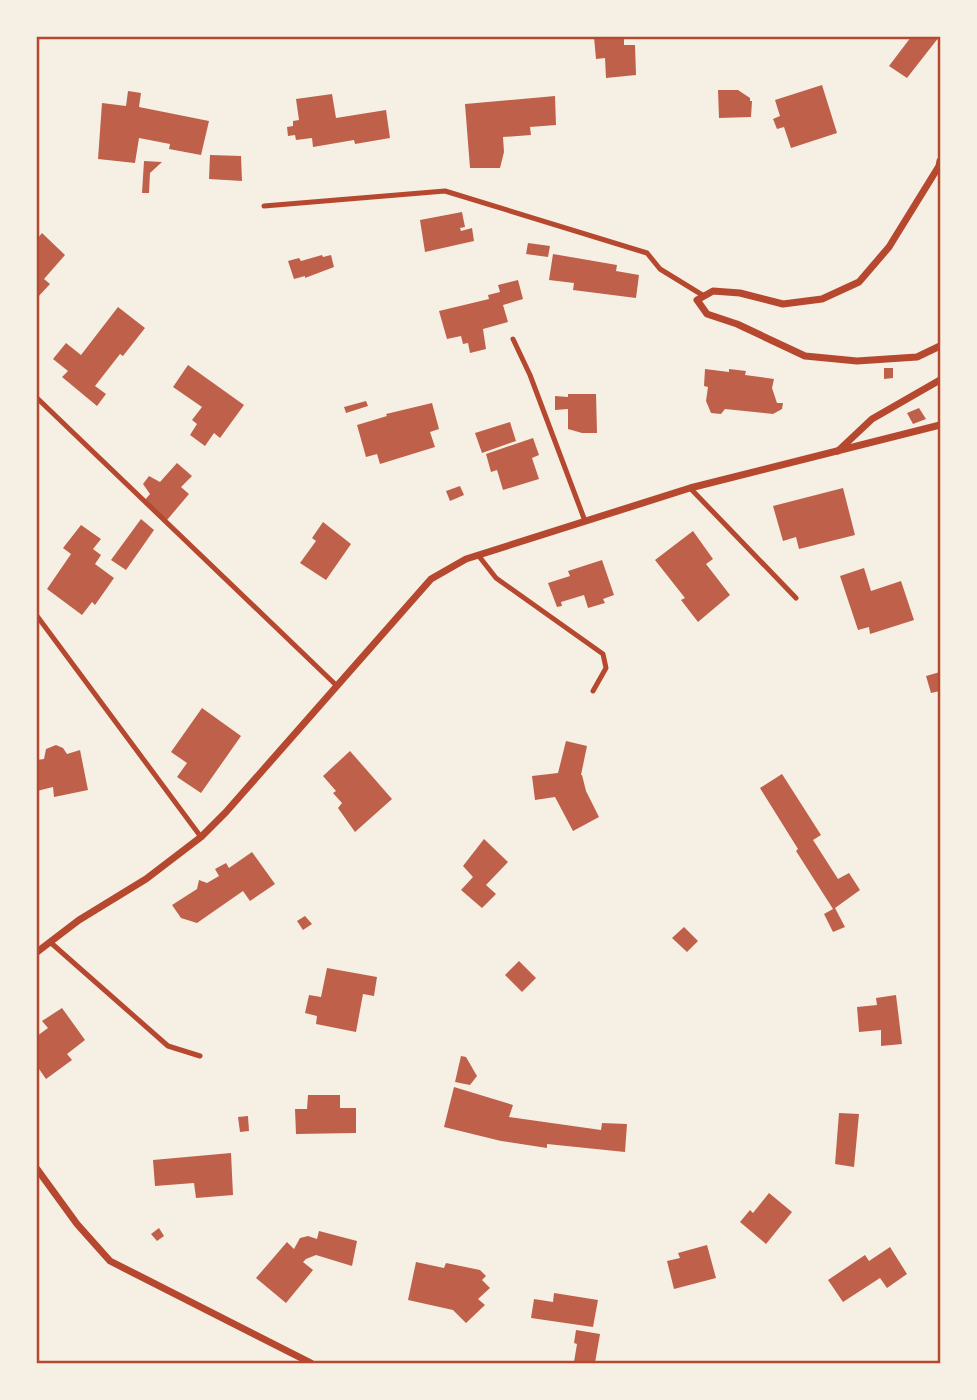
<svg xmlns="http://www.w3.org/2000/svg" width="977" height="1400" viewBox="0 0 977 1400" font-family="Georgia,serif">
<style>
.building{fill:#bf614a}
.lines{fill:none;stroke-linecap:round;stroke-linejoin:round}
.service{stroke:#b5482f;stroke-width:5}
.minor{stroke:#b5482f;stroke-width:7}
.neatline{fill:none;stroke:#b5482f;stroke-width:2.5}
</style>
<rect width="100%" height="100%" fill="#f6efe4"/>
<g class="building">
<path d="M594,37H624V45H635L636,75L606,78L605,58L596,59Z"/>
<path d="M911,37H939L907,78L889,66Z"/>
<path d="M822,85L837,133L791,148L784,127L777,129L773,119L780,116L775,100Z"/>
<path d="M718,90H738L750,98V101H752L751,117L719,118Z"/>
<path d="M128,91L141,93L139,107L209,121L201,155L169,149L170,144L139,138L135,163L98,159L102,103L126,106Z"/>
<path d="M332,94L336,118L386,110L390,138L355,144L354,140L313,147L312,138L296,140L295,135L288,136L287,127L293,126V121L299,120L296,99Z"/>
<path d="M555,96L556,125L530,127L531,135L503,137L504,152L500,168H470L465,104Z"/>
<path d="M210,155L241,156L242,181L209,179Z"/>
<path d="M144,161L162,162L150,173L149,193H142Z"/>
<path d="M462,212L465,227L460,228L461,231L472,228L474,241L425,252L420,220Z"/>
<path d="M42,233L65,255L44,279L50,284L37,298V239Z"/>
<path d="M528,243L550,246L548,257L526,254Z"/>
<path d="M553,254L617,265L616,271L639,275L636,298L573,290L574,283L549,280Z"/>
<path d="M322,255L323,257L331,255L334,267L305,278V276L294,279L288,261L299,258L301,261Z"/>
<path d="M518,280L523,299L503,305L508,322L483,329L486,349L470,353L468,343L463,344L461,336L447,339L439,311L489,299L488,295L500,292L498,285Z"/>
<path d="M118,307L145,328L123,356L120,354L95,386L106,394L97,406L62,377L68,371L53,359L66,343L81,355Z"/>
<path d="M188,365L244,405L220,438L214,433L205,446L190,435L197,424L192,420L202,407L173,387Z"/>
<path d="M884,368H893V378L884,379Z"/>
<path d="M705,369L729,372V369L746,371L745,375L774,379L772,388L777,403H783L782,409L773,414L725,409L721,414L711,413L706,401L708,387L704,386Z"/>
<path d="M568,394H596L597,433H582L568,429V409L555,410V396L568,397Z"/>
<path d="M366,401L368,406L346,413L344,407Z"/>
<path d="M432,403L439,429L430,432L435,447L380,464L377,454L366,457L357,425L387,416L386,414Z"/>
<path d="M919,408L926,419L913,424L907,413Z"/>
<path d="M510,422L516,441L482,453L475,433Z"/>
<path d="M533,438L539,455L532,458L539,479L503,490L497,470L491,472L486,454Z"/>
<path d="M177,463L192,476L181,487L189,494L167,520L144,501L150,494L143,484L149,476L160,482Z"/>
<path d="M460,486L464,495L450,501L446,491Z"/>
<path d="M843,488L855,535L799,549L796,537L783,541L773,506Z"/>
<path d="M141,519L154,530L126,570L111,560Z"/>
<path d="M323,522L351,544L326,580L300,563L316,541L312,538Z"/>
<path d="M81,525L101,539L93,549L101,555L95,564L114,578L95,605L92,602L82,615L47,589L71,554L63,548Z"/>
<path d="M693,531L713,559L706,564L730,595L698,622L681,600L685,598L655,560Z"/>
<path d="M602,560L614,595L603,599L605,603L588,608L584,595L561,602L562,606L557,607L548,583L570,576L568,571Z"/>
<path d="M864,568L871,591L901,581L914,620L870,634L869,627L858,630L840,576Z"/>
<path d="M940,672V691L931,693L926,676Z"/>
<path d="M202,708L241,736L201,793L177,777L187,763L171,752Z"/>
<path d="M566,741L587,746L581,775H582L586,791L599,817L573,831L555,797L535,800L532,776L558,773Z"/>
<path d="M56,745L63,748L67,754L80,750L88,790L54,797L53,787L37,791V760L44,759L46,749Z"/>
<path d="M350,751L392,799L355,832L338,808L342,803L333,793L336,791L323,776Z"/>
<path d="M782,774L821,835L813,840L838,879L849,873L860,890L835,908L845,927L833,932L824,914L833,909L796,851L798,849L760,788Z"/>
<path d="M484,839L508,862L486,885L496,894L482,908L461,890L473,877L463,866Z"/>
<path d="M252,852L275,884L250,901L243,891L197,923L181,918L172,905L197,889L199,880L207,883L219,876L215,869L226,863L229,868Z"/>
<path d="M305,916L312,924L303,930L297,921Z"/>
<path d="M684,927L698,941L687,952L672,938Z"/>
<path d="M519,961L536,978L522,992L505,975Z"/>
<path d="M327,968L377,977L374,996L363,994L356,1032L316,1024L317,1016L305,1013L309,995L321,997Z"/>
<path d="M896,995L902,1044L881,1046V1030L859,1032L857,1007L877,1005L876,998Z"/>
<path d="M62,1008L85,1040L67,1054L72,1060L46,1079L37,1066V1036L48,1028L42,1021Z"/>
<path d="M461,1056L466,1057L477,1076L470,1085L455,1082Z"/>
<path d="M454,1087L513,1105L509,1117L601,1130L602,1123L627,1124L625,1152L547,1144V1148L501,1141L444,1127Z"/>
<path d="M308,1095H340V1108H356V1133L296,1134L295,1109H307Z"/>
<path d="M839,1113L859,1114L854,1167L835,1164Z"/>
<path d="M248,1116L249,1131L240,1132L238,1117Z"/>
<path d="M231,1153L233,1195L196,1198L194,1183L155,1186L153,1160Z"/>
<path d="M769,1193L792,1212L766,1244L740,1222L750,1210L753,1213Z"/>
<path d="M159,1228L164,1236L157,1241L151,1234Z"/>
<path d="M319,1231L357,1241L352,1266L316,1255L306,1259L303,1262L313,1270L286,1303L256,1278L287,1242L294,1249L300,1238L308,1236L317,1239Z"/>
<path d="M707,1245L716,1278L674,1289L667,1261L680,1258L678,1253Z"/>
<path d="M890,1247L907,1274L887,1288L880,1278L843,1302L828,1280L865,1255L869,1261Z"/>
<path d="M416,1262L444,1268L446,1263L480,1270L486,1276L482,1280L490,1288L478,1299L485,1305L466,1323L453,1310L408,1300Z"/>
<path d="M554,1293L598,1300L593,1327L531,1318L534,1299L553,1302Z"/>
<path d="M576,1330L600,1334L595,1363L574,1362L577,1344L574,1343Z"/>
</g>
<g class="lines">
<g class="service">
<path d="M264,206L445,191L647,253L660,269L704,296"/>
<path d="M513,339L530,375L585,521"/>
<path d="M37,398L337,686"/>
<path d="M690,488L796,598"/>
<path d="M478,555L496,578L603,654L606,668L593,691"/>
<path d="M37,616L201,837"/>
<path d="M50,942L168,1046L200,1056"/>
</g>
<g class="minor">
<path d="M940,161L939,166L889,247L859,282L822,299L783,304L740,293L713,291L697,300L707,314L737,324L805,356L857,361L917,357L940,346"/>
<path d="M838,451L872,419L940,380"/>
<path d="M37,952L79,920L146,879L201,837L226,812L431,579L466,559L690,488L940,425"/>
<path d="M37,1169L77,1224L110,1261L311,1363"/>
</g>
</g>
<rect width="977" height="1400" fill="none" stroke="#f6efe4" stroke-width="77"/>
<rect x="38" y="38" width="901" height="1324" class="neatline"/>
</svg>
